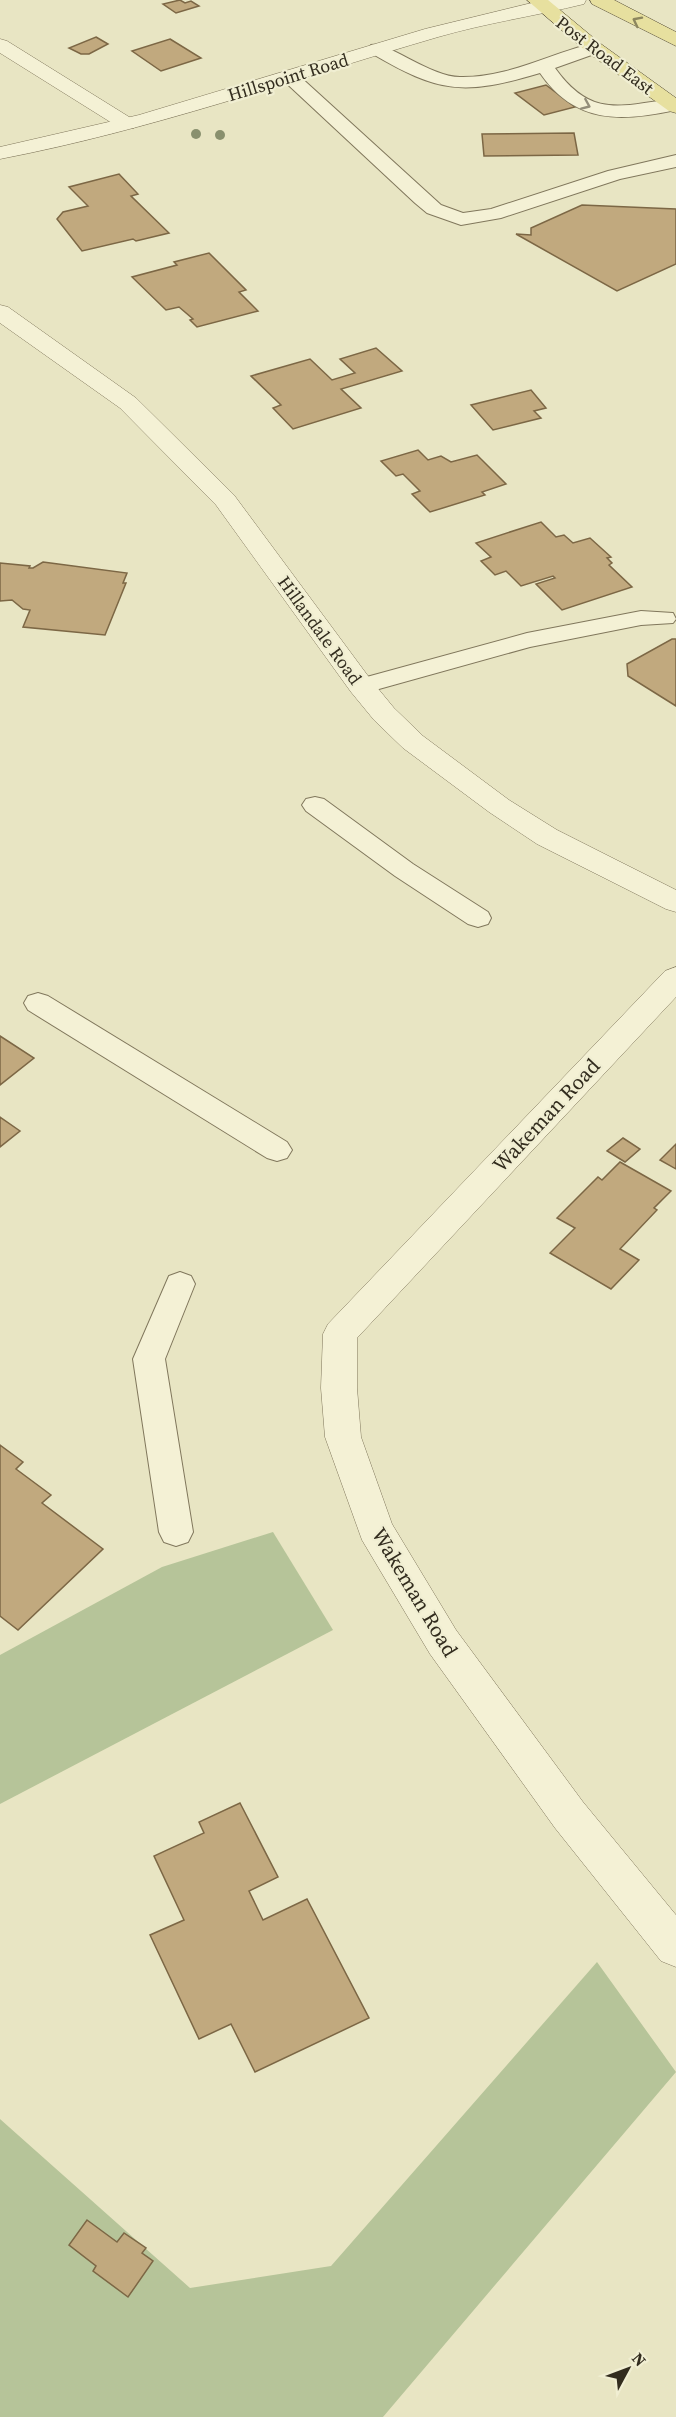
<svg xmlns="http://www.w3.org/2000/svg" width="676" height="2417" viewBox="0 0 676 2417" font-family="'Source Serif 4',serif">
<style>
.green{fill:#b6c499}
.building{fill:#c1a97e;stroke:#7c6745;stroke-width:1.5}
.lines{fill:none;stroke-linecap:round;stroke-linejoin:round}
.service-casing{stroke:#80775c;stroke-width:2}
.minor-casing{stroke:#80775c;stroke-width:1}
.tertiary-casing{stroke:#80775c;stroke-width:1}
.primary-casing{stroke:#4e4530;stroke-width:1}
.service{fill:#f4f1d5;fill-rule:evenodd}
.minor{fill:#f4f1d5;fill-rule:evenodd}
.tertiary{fill:#f4f1d5;fill-rule:evenodd}
.primary{fill:#e7e09f;fill-rule:evenodd}
.tree{fill:#89906e}
.oneway{stroke:#8c865e}
.oneway2{stroke:#938e7a}
.labels{text-anchor:middle;dominant-baseline:central;stroke-width:4.5;stroke-linejoin:round;paint-order:stroke}
.far-street-label{font-size:18px;fill:#322c1e;stroke:#f0eed2}
.street-label{font-size:21px;fill:#322c1e;stroke:#f0eed2}
</style>
<rect width="100%" height="100%" fill="#e8e5c3"/>
<g class="green">
<path d="M273,1532L333,1630L0,1804V1655L162,1567Z"/>
<path d="M597,1962L676,2072L383,2417H0V2119L190,2288L331,2266Z"/>
</g>
<g class="building">
<path d="M180,0L185,3L191,1L199,6L176,13L163,4Z"/>
<path d="M96,37L108,44L89,54H81L69,48Z"/>
<path d="M170,39L201,58L161,71L132,51Z"/>
<path d="M546,85L575,107L544,115L515,93Z"/>
<path d="M574,133L578,155L484,156L482,134Z"/>
<path d="M119,174L138,194L131,196L169,233L136,241L133,239L82,251L57,219L63,212L88,206L69,187Z"/>
<path d="M582,205L676,209V264L617,291L516,234L531,235V228Z"/>
<path d="M209,253L246,290L239,292L258,311L197,327L190,320L193,319L179,307L166,310L132,277L177,265L174,262Z"/>
<path d="M376,348L402,371L341,389L361,408L293,429L273,408L281,405L251,376L310,359L332,380L355,373L340,359Z"/>
<path d="M531,390L546,408L534,411L541,418L493,430L471,405Z"/>
<path d="M418,450L428,460L441,456L451,462L477,455L506,484L482,492L485,495L430,512L412,494L420,491L403,474L396,476L381,461Z"/>
<path d="M541,522L556,537L564,535L573,543L590,538L611,557L607,558L612,563L609,565L632,587L562,610L536,584L555,578L553,576L521,586L506,571L495,575L481,561L491,557L476,543Z"/>
<path d="M43,562L127,573L123,583H126L105,635L23,627L30,610L23,609L12,600L0,601V563L30,566L29,568H33Z"/>
<path d="M672,639H676V706L628,676L627,664Z"/>
<path d="M0,1036L34,1058L0,1085Z"/>
<path d="M0,1117L20,1131L0,1147Z"/>
<path d="M623,1138L640,1149L625,1162L607,1151Z"/>
<path d="M676,1144V1169L660,1160Z"/>
<path d="M620,1162L671,1191L654,1208L657,1210L620,1249L639,1260L611,1289L550,1253L575,1228L557,1218L598,1177L602,1180Z"/>
<path d="M0,1445L23,1462L16,1469L51,1495L42,1503L103,1549L18,1630L0,1616Z"/>
<path d="M240,1803L278,1877L249,1891L263,1920L307,1899L369,2018L255,2072L231,2024L199,2039L150,1935L184,1920L154,1856L204,1833L199,1822Z"/>
<path d="M87,2220L117,2242L124,2233L146,2248L142,2253L153,2261L128,2297L93,2271L96,2266L69,2245Z"/>
</g>
<g class="lines">
<g class="service-casing">
<g id="service">
<path d="M594,43L600,44L603,48L600,52L555,68C591,118 619,106 672,99L676,100V110C621,122 575,124 540,73C463,96 439,93 371,53L368,49L371,45C388,41 430,77 460,77C508,78 549,54 594,43Z"/>
<path d="M290,72L296,73L441,205L463,213L491,209L608,171L676,155V167L620,179L501,218L461,225L427,213L415,203L284,81L281,77L284,73Z"/>
<path d="M641,611L673,613L676,619L673,623L641,625L530,647L361,694L352,691L349,686L352,681L527,633Z"/>
<path d="M315,797L324,799L413,864L488,912L491,918L488,924L478,927L468,924L395,876L306,811L302,805L306,799Z"/>
<path d="M38,993L48,996L287,1142L292,1150L287,1158L277,1161L267,1158L28,1010L24,1003L28,996Z"/>
<path d="M180,1272L191,1276L195,1284L165,1359L193,1532L188,1542L176,1546L164,1542L159,1532L133,1359L169,1276Z"/>
</g>
</g>
<g class="minor-casing">
<g id="minor">
<path d="M0,39L7,41L134,120L137,124L134,128H120L0,53Z"/>
<path d="M0,305L8,307L136,398L234,495L371,680L394,708L423,736L509,800L557,830L676,890V912L666,909L537,844L489,812L403,748L374,720L351,692L216,505L120,408L0,323Z"/>
<path d="M676,967V997L357,1338V1388L361,1437L392,1524L456,1630L583,1802L676,1915V1967L661,1961L555,1828L430,1654L362,1540L325,1437L321,1388L323,1334L328,1324L665,971Z"/>
</g>
</g>
<g class="tertiary-casing">
<path id="tertiary" d="M544,0H586L584,4C535,16 486,23 438,37C291,80 151,130 0,159V147L139,115L425,29Z"/>
</g>
<g class="primary-casing">
<g id="primary">
<path d="M527,0H548L601,44L676,98V113L669,111L587,52Z"/>
<path d="M590,0H614L676,32V46L592,4Z"/>
</g>
</g>
<use href="#service" class="service"/>
<use href="#minor" class="minor"/>
<use href="#tertiary" class="tertiary"/>
<use href="#primary" class="primary"/>
</g>
<g class="tree">
<circle cx="196" cy="134" r="5"/>
<circle cx="220" cy="135" r="5"/>
</g>
<defs><path id="oneway-chevron" d="M-2-3.5L2.5 0L-2 3.5" fill="none" stroke-width="1.6" stroke-linecap="round" stroke-linejoin="round" transform="scale(1.5)"/></defs>
<use class="oneway" href="#oneway-chevron" transform="translate(637 21) rotate(-153)"/>
<use class="oneway2" href="#oneway-chevron" transform="translate(586 105) rotate(23)"/>
<g class="labels">
<g class="far-street-label">
<text transform="translate(605 55) rotate(37)">Post Road East</text>
<text transform="translate(288 77) rotate(-17)">Hillspoint Road</text>
<text transform="translate(320 630) rotate(54)">Hillandale Road</text>
</g>
<g class="street-label">
<text transform="translate(546 1115) rotate(-47)">Wakeman Road</text>
<text transform="translate(415 1592) rotate(59)">Wakeman Road</text>
</g>
</g>
<g transform="translate(628 2369) rotate(49)" stroke="#f0eed2" stroke-width="4.5" paint-order="stroke">
<path d="M0-4.5L10 22L0 15L-10 22Z" fill="#322c1e"/>
<text y="-9" font-size="16" font-weight="bold" text-anchor="middle" fill="#322c1e">N</text>
</g>
</svg>
